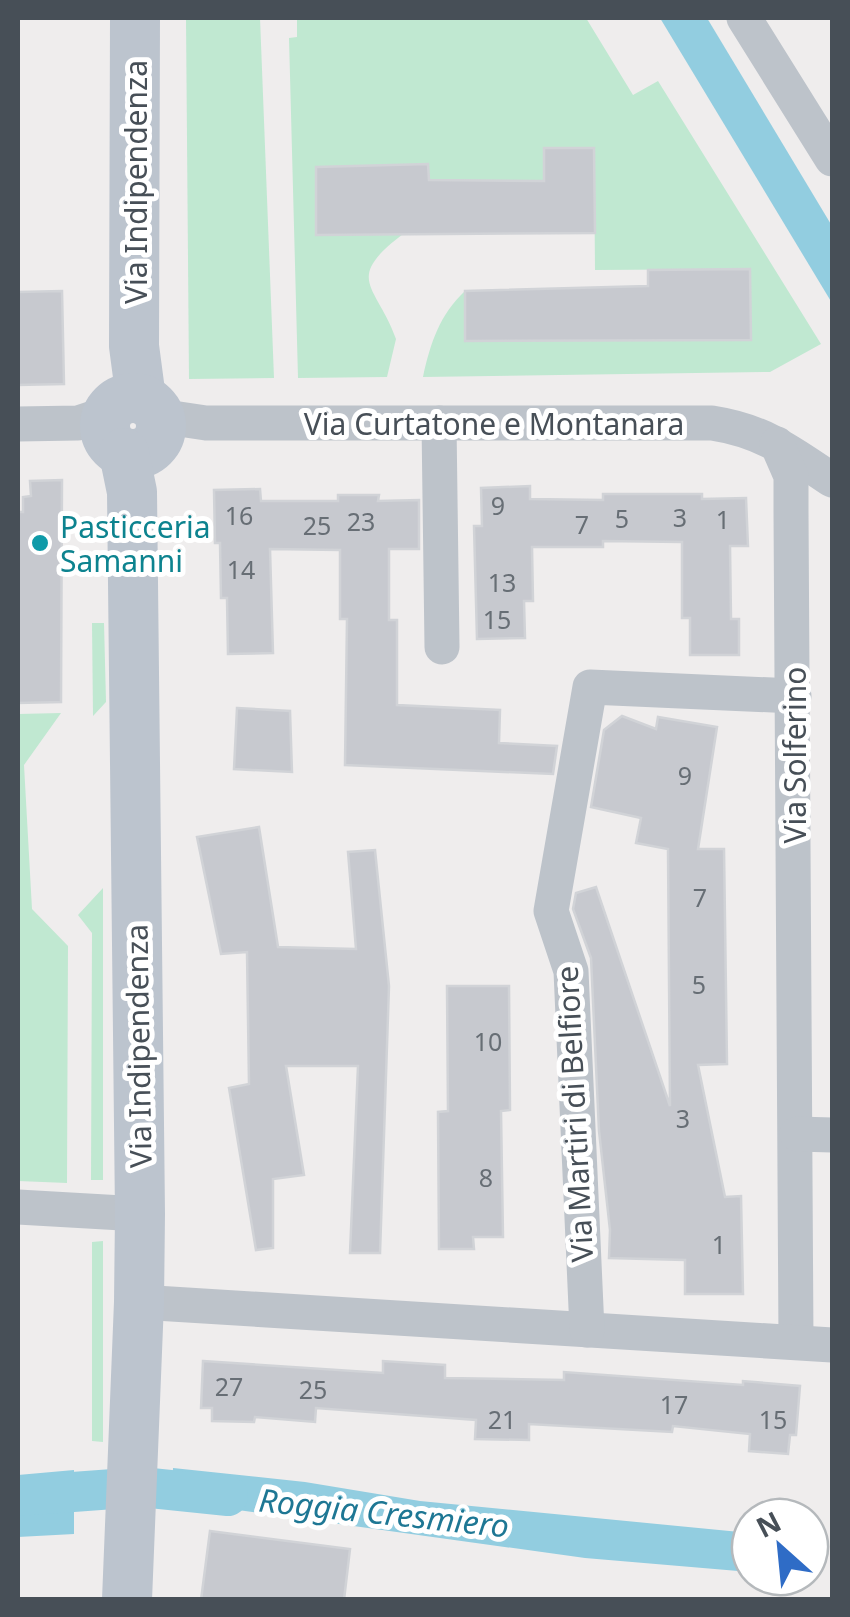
<svg xmlns="http://www.w3.org/2000/svg" width="850" height="1617" viewBox="0 0 850 1617" font-family="'Noto Sans',sans-serif">
<style>
.green{fill:#c0e8d1}
.water{fill:#92cde0}
.lines{fill:none;stroke-linecap:round;stroke-linejoin:round}
.canal{stroke:#92cde0;stroke-width:40}
.building{fill:#c7c9cf;stroke:#d1d3d7;stroke-width:2.5}
.street{stroke:#bdc3ca;stroke-width:35}
.secondary{stroke:#bcc4ce;stroke-width:50}
.culture-dot{fill:#0f9aa8;stroke:#fff;stroke-width:4}
.labels{text-anchor:middle;dominant-baseline:central;stroke-width:10;stroke-linejoin:round;paint-order:stroke}
.number-label{font-size:25px;fill:#676e75}
.street-label{font-size:30px;fill:#474f57;stroke:#fff}
.culture-label{font-size:30px;fill:#0d838f;stroke:#fff;text-anchor:start}
.water-label{font-size:32px;font-style:italic;fill:#1e7794;stroke:#fff}
</style>
<rect width="100%" height="100%" fill="#efeded"/>
<g class="green">
<path d="M186,18H260L274,378L189,379Z"/>
<path d="M297,18H586L633,95L658,81L821,344L770,372L423,377C430,344 440,314 465,291V341L750,269L595,270L594,149H544V181H429L428,164L316,167V234H403C343,280 376,284 396,339L387,377L298,378L289,38L297,37Z"/>
<path d="M92,623H104L106,702L93,716Z"/>
<path d="M61,713L24,765L32,909L68,946L67,1183L18,1181V714Z"/>
<path d="M103,888V1180H91L92,933L78,915Z"/>
<path d="M103,1241V1442L92,1441V1242Z"/>
</g>
<g class="water">
<path d="M660,18H707L832,226V303Z"/>
<path d="M173,1468L305,1482L420,1501L750,1533V1572L585,1558L209,1506L172,1503Z"/>
<path d="M74,1470V1534L18,1537V1475Z"/>
</g>
<g class="lines">
<path class="canal" d="M18,1496L141,1487L228,1496"/>
</g>
<g class="building">
<path d="M544,148H594L595,233L316,235V167L428,164L429,180L544,181Z"/>
<path d="M750,269L751,340L465,341V291L648,286V270Z"/>
<path d="M62,291L64,384L18,385V292Z"/>
<path d="M62,480L61,702L18,703V512H23V497L31,496L30,481Z"/>
<path d="M530,486V499L603,500V494H702V499L746,498L748,546H730L731,619H739V655H690V618H682V542L603,541V547H532L533,601H524L525,638L477,639L474,526H482L481,488Z"/>
<path d="M260,489L261,501H338V495H379L378,501L419,500V549H389V620H397V705L500,710L499,743L557,746L553,774L345,765L347,619H340V550L270,549L273,653L228,654L227,598H221L220,543H215L214,490Z"/>
<path d="M237,708L290,711L292,772L234,769Z"/>
<path d="M622,716L656,729L658,717L717,727L698,849H724L727,1064L698,1065L725,1197L741,1196L743,1294H685V1260L609,1258L610,1230L599,1131L591,958L573,909L576,893L596,887L670,1106L668,849L636,843L641,818L591,807L604,730Z"/>
<path d="M259,827L278,947L356,949L348,852L375,850L389,986L380,1253H350L358,1066H286L304,1175L273,1179V1248L256,1250L229,1088L249,1084L247,952L221,954L197,837Z"/>
<path d="M447,986H509L510,1110L501,1111L503,1237H473L474,1249H439L438,1112L448,1111Z"/>
<path d="M203,1361L383,1373V1361L445,1365V1378L564,1380V1372L743,1385V1381L800,1386L796,1435H790L788,1454L749,1451L750,1434L673,1426L672,1432L529,1424V1440L475,1439L476,1420L316,1408L315,1422L255,1417L254,1422L212,1421V1408H201Z"/>
<path d="M210,1531L350,1549L344,1600H201Z"/>
</g>
<g class="lines">
<g class="street">
<path d="M744,18L832,159"/>
<path d="M159,416L206,423H712C764,431 790,452 832,480"/>
<path d="M439,423L442,647"/>
<path d="M18,424L78,423L108,413"/>
<path d="M777,444L791,476V512L796,1342"/>
<path d="M797,1134L832,1135"/>
<path d="M18,1207L140,1214"/>
<path d="M139,1302L832,1345"/>
<path d="M587,1330L571,971L551,911L590,687L794,696"/>
</g>
<g class="secondary">
<path d="M135,18L134,346L141,399"/>
<circle cx="133" cy="426" r="28"/>
<path d="M124,453L132,492L140,1214L139,1302L127,1600"/>
</g>
</g>
<circle class="culture-dot" cx="40" cy="543" r="10"/>
<g class="labels">
<g class="number-label">
<text x="498" y="505">9</text>
<text x="239" y="515">16</text>
<text x="680" y="517">3</text>
<text x="622" y="518">5</text>
<text x="723" y="519">1</text>
<text x="361" y="521">23</text>
<text x="582" y="524">7</text>
<text x="317" y="525">25</text>
<text x="241" y="569">14</text>
<text x="502" y="582">13</text>
<text x="497" y="619">15</text>
<text x="685" y="775">9</text>
<text x="700" y="897">7</text>
<text x="699" y="984">5</text>
<text x="488" y="1041">10</text>
<text x="683" y="1118">3</text>
<text x="486" y="1177">8</text>
<text x="719" y="1244">1</text>
<text x="229" y="1386">27</text>
<text x="313" y="1389">25</text>
<text x="674" y="1404">17</text>
<text x="502" y="1419">21</text>
<text x="773" y="1419">15</text>
</g>
<g class="street-label">
<text transform="translate(135 182) rotate(-90)">Via Indipendenza</text>
<text x="494" y="423">Via Curtatone e Montanara</text>
<text transform="translate(794 755) rotate(-90)">Via Solferino</text>
<text transform="translate(138 1046) rotate(-91)">Via Indipendenza</text>
<text transform="translate(574 1114) rotate(-93)">Via Martiri di Belfiore</text>
</g>
<g class="culture-label">
<text x="60" y="526">Pasticceria<tspan x="60" dy="34">Samanni</tspan></text>
</g>
<g class="water-label">
<text transform="translate(384 1512) rotate(6)">Roggia Cresmiero</text>
</g>
</g>
<rect width="850" height="1617" fill="none" stroke="#474f57" stroke-width="40"/>
<g transform="translate(780 1547) rotate(333)"><circle r="48" fill="#ffffff" stroke="#b5b9bc" stroke-width="2.5"/>
<path d="M0-8L18 38L0 25L-18 38Z" fill="#2f6cc6"/>
<text y="-15" font-size="28" font-weight="bold" text-anchor="middle" fill="#474f57">N</text>
</g>
</svg>
